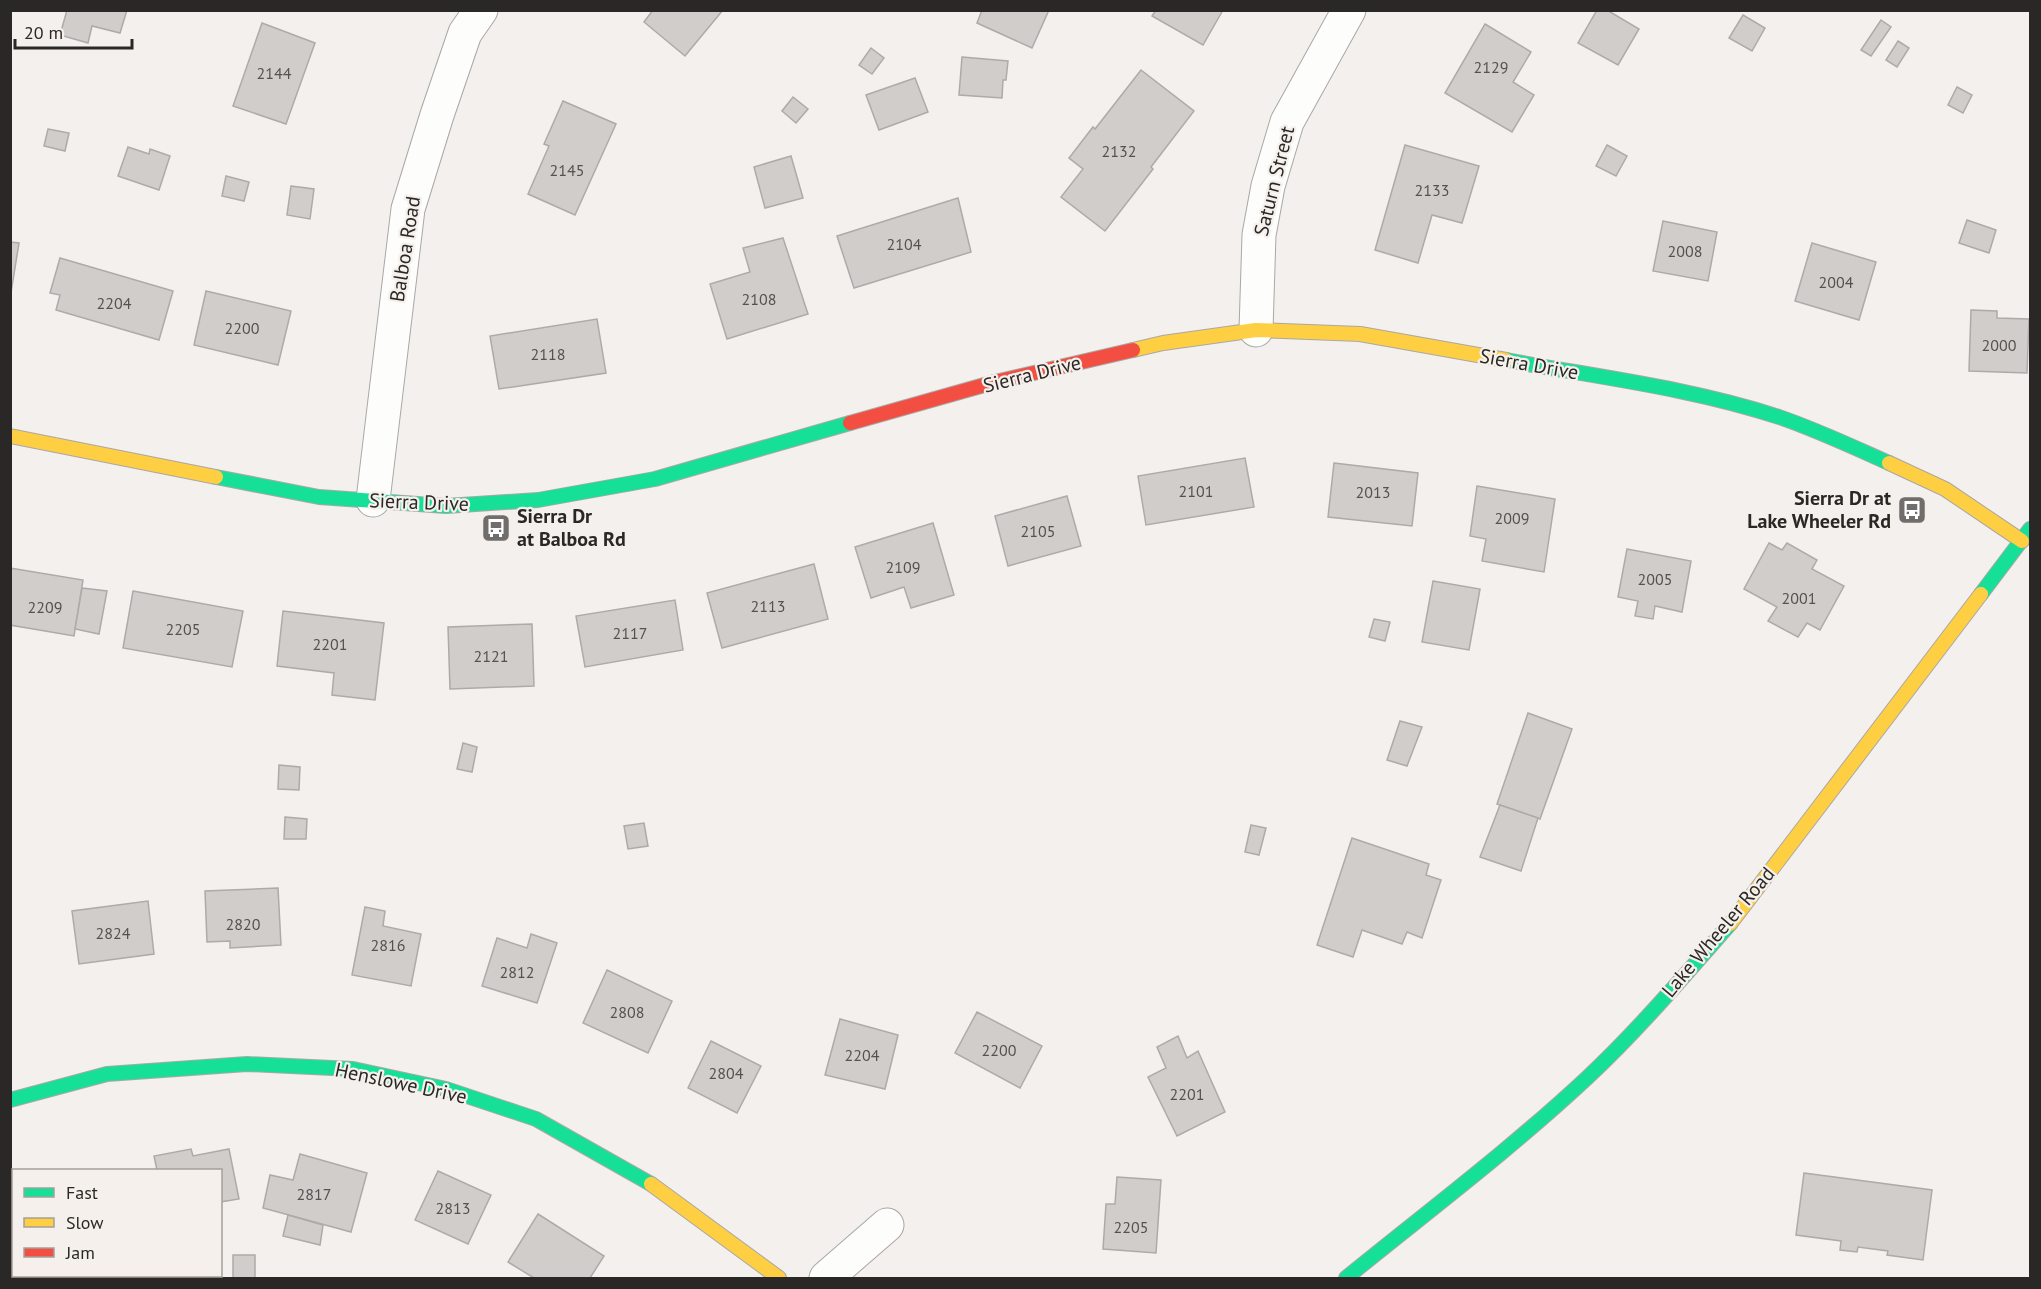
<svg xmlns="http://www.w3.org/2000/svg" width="2041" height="1289" viewBox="0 0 2041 1289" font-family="'PT Sans',sans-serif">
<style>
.building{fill:#d0cdcb;stroke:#adaba9;stroke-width:1.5}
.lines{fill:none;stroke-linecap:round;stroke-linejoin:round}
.street-casing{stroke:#aaa7a6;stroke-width:35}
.fast-casing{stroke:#aaa7a6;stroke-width:16}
.slow-casing{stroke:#aaa7a6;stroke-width:16}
.jam-casing{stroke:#aaa7a6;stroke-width:16}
.street{stroke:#fdfdfc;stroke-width:33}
.fast{stroke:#16e098;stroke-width:14}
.slow{stroke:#ffcf43;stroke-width:14}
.jam{stroke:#f24e42;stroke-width:14}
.labels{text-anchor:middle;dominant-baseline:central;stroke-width:4.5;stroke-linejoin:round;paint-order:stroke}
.number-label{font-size:16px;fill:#54514f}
.street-label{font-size:20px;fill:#2a2826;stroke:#f5f0eb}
.poi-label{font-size:20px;font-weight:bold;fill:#2a2826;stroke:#f5f0eb;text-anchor:end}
</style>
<rect width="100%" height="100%" fill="#f3f0ed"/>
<g class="building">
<path d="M67,10H127L120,33L92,26L88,43L60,35Z"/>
<path d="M653,10H723L685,56L644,22Z"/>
<path d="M982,10H1049L1032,48L977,23Z"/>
<path d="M1156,10H1223L1203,45L1152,16Z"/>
<path d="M1597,10H1607L1639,29L1618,65L1578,43Z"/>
<path d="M1743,15L1765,28L1752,51L1729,38Z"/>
<path d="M1881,20L1891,27L1871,56L1861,50Z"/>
<path d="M262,23L315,43L286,124L233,106Z"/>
<path d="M1485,24L1531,52L1513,82L1534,95L1512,132L1445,93Z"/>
<path d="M1898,41L1909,48L1897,67L1886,60Z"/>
<path d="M871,48L884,58L872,74L859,65Z"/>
<path d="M962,57L1008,61L1006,80H1003L1002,98L959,95Z"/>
<path d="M1141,70L1194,111L1151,167L1153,169L1105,231L1061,197L1083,169L1069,158L1093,127L1095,129Z"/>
<path d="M915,78L928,112L879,130L866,95Z"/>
<path d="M1957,87L1972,95L1963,113L1948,105Z"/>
<path d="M793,97L808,109L796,123L782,111Z"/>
<path d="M563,101L616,124L575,215L528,194L549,146L544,144Z"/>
<path d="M48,129L69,133L65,151L44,146Z"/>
<path d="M1405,145L1479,166L1462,223L1432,215L1418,263L1375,250Z"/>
<path d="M1607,145L1627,156L1616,176L1596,166Z"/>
<path d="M128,147L149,154L150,149L170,156L159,190L118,176Z"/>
<path d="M791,156L803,198L765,208L754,167Z"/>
<path d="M226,176L249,182L244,201L222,196Z"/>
<path d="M291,186L314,189L310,219L287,215Z"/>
<path d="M958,198L971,252L854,288L837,236Z"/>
<path d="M1967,220L1996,230L1989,253L1959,243Z"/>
<path d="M1663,221L1717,232L1708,281L1653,271Z"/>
<path d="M783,238L808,314L727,339L710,284L750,272L743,248Z"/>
<path d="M10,242L19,243L10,299Z"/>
<path d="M1812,243L1876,262L1859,320L1795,301Z"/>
<path d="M60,258L173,291L159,340L56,310L60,295L50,293Z"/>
<path d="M206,291L291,311L278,365L194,345Z"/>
<path d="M1971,310L1997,311V318L2029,319L2027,373L1969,371Z"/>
<path d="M597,319L606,373L499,389L490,336Z"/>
<path d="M1245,458L1254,507L1146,525L1138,476Z"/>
<path d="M1334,463L1418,473L1412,526L1328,517Z"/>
<path d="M1477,486L1555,499L1544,572L1482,561L1486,539L1470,536Z"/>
<path d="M1067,496L1081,546L1008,566L995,516Z"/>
<path d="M933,523L954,595L911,608L904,587L871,598L855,547Z"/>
<path d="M1769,543L1782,550L1787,543L1817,560L1812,569L1844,586L1820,630L1807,623L1798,637L1768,621L1777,607L1744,589Z"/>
<path d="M1627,549L1691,561L1682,612L1655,606L1653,619L1635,616L1638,601L1618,597Z"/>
<path d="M814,564L828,619L722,648L707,593Z"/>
<path d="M10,568L83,580L74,636L10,625Z"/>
<path d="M1433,581L1480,589L1469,650L1422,642Z"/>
<path d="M82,588L107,591L99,634L75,629Z"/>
<path d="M133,591L243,611L232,667L123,648Z"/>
<path d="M675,600L683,650L585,667L576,616Z"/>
<path d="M283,611L384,623L375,700L332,695L334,673L277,666Z"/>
<path d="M1374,619L1390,622L1385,641L1369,637Z"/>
<path d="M532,624L534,686L450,689L448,627Z"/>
<path d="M1528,713L1572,729L1540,819L1497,804Z"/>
<path d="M1400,721L1422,727L1407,766L1387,760Z"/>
<path d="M463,743L477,747L472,772L457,769Z"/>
<path d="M279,765L300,767L299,790L278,789Z"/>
<path d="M1500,805L1538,818L1521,871L1480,857Z"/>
<path d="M285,817L307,819L306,839H284Z"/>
<path d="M644,823L648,846L628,849L624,826Z"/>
<path d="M1251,825L1266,828L1259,855L1245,852Z"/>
<path d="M1352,838L1429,864L1426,875L1441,880L1422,938L1407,932L1402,944L1362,930L1353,957L1317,945Z"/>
<path d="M278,888L281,945L230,948V941L207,942L205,891Z"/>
<path d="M148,901L154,954L79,964L72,911Z"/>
<path d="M365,907L385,911L383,926L421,934L411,986L352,975Z"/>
<path d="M531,934L557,943L537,1003L482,986L497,938L527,948Z"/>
<path d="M607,970L672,1001L648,1053L583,1023Z"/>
<path d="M977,1012L1042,1046L1020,1088L955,1053Z"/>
<path d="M840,1019L898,1035L885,1089L825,1075Z"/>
<path d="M1178,1036L1187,1058L1198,1051L1225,1112L1177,1136L1148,1077L1166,1068L1157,1047Z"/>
<path d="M711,1041L761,1066L737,1113L688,1088Z"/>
<path d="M191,1149L193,1156L229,1149L239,1199L220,1202V1170H157L154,1156Z"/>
<path d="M300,1154L367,1173L351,1232L263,1208L270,1175L293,1180Z"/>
<path d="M438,1171L491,1195L468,1244L415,1220Z"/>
<path d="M1804,1173L1932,1190L1923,1260L1887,1255L1888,1251L1858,1247L1857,1252L1840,1250L1841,1241L1796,1235Z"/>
<path d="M1117,1177L1161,1180L1156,1253L1103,1249L1106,1204H1115Z"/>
<path d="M538,1214L604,1256L590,1278H534L508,1262Z"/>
<path d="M288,1215L323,1225L320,1245L283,1236Z"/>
<rect x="233" y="1255" width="22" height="23"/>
<path d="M103,1276H125L126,1278H103Z"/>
</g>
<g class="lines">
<g class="street-casing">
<g id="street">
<path d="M1256,330L1259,235L1268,186L1287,122L1349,10"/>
<path d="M373,500L408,209L437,115L465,33L481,10"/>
<path d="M826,1278L887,1225"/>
</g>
</g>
<g class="fast-casing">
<g id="fast">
<path d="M1506,360C1597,377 1691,388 1779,417C1817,430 1853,447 1889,463"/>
<path d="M216,477L319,497L446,506L538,500L655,479L850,423"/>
<path d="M1981,594L2030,529"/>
<path d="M10,1100L107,1074L247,1064L353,1069L446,1089L536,1119L651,1184"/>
<path d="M1346,1278C1427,1212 1511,1149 1588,1077C1638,1030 1684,976 1730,924"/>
</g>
</g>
<g class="slow-casing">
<g id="slow">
<path d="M1133,350L1163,343L1256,330L1360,334L1506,360"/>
<path d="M10,436L216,477"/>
<path d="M1889,463L1945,489L2022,541"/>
<path d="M1730,924L1981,594"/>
<path d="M651,1184L779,1278"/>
</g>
</g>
<g class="jam-casing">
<path id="jam" d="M850,423L995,382L1133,350"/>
</g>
<use href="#street" class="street"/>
<use href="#fast" class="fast"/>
<use href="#slow" class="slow"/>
<use href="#jam" class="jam"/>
</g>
<defs>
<g id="bus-square" transform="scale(1.5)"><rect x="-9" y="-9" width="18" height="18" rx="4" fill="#706e6c" stroke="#f5f0eb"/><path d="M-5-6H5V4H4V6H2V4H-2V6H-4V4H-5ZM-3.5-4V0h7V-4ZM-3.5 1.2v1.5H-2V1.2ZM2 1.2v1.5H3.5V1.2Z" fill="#fff"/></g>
</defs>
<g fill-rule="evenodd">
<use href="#bus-square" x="1912" y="510"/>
<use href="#bus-square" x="496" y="528"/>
</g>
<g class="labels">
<g class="number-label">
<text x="1491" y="67">2129</text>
<text x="274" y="73">2144</text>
<text x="1119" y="151">2132</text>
<text x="567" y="170">2145</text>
<text x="1432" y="190">2133</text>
<text x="904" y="244">2104</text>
<text x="1685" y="251">2008</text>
<text x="1836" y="282">2004</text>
<text x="759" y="299">2108</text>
<text x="114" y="303">2204</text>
<text x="242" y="328">2200</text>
<text x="1999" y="345">2000</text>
<text x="548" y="354">2118</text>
<text x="1196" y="491">2101</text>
<text x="1373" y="492">2013</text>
<text x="1512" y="518">2009</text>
<text x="1038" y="531">2105</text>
<text x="903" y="567">2109</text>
<text x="1655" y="579">2005</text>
<text x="1799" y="598">2001</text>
<text x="768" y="606">2113</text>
<text x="45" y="607">2209</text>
<text x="183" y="629">2205</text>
<text x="630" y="633">2117</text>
<text x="330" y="644">2201</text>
<text x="491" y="656">2121</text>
<text x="243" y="924">2820</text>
<text x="113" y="933">2824</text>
<text x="388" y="945">2816</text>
<text x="517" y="972">2812</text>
<text x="627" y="1012">2808</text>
<text x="999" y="1050">2200</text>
<text x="862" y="1055">2204</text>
<text x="726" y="1073">2804</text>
<text x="1187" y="1094">2201</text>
<text x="314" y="1194">2817</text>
<text x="453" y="1208">2813</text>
<text x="1131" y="1227">2205</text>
</g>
<g class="street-label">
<text transform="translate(1274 181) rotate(-76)">Saturn Street</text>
<text transform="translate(405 249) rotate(-81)">Balboa Road</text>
<text transform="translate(1529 364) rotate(10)">Sierra Drive</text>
<text transform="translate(1032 374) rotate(-14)">Sierra Drive</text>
<text transform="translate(419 502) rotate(2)">Sierra Drive</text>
<text transform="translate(1718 932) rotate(-50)">Lake Wheeler Road</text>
<text transform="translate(401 1083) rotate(12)">Henslowe Drive</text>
</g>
<g class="poi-label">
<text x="1891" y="498">Sierra Dr at<tspan x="1891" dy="23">Lake Wheeler Rd</tspan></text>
<text x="517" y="516" text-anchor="start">Sierra Dr<tspan x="517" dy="23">at Balboa Rd</tspan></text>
</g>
</g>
<rect width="2041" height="1289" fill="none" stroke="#2a2826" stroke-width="24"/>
<rect x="12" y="1169" width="210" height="108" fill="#f5f0eb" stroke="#a4a09c" stroke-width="1.5"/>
<rect x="24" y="1188" width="30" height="9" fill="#16e098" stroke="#a4a09c" stroke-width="1.5"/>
<text x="66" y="1199" font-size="18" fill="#2a2826">Fast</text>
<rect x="24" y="1218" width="30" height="9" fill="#ffcf43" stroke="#a4a09c" stroke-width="1.5"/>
<text x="66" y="1229" font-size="18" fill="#2a2826">Slow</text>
<rect x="24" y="1248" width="30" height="9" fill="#f24e42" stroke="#a4a09c" stroke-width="1.5"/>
<text x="66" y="1259" font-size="18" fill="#2a2826">Jam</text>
<path d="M15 39v9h117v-9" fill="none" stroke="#2a2826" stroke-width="3"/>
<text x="24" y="39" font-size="18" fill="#2a2826" stroke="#f5f0eb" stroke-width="4.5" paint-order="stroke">20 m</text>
</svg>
